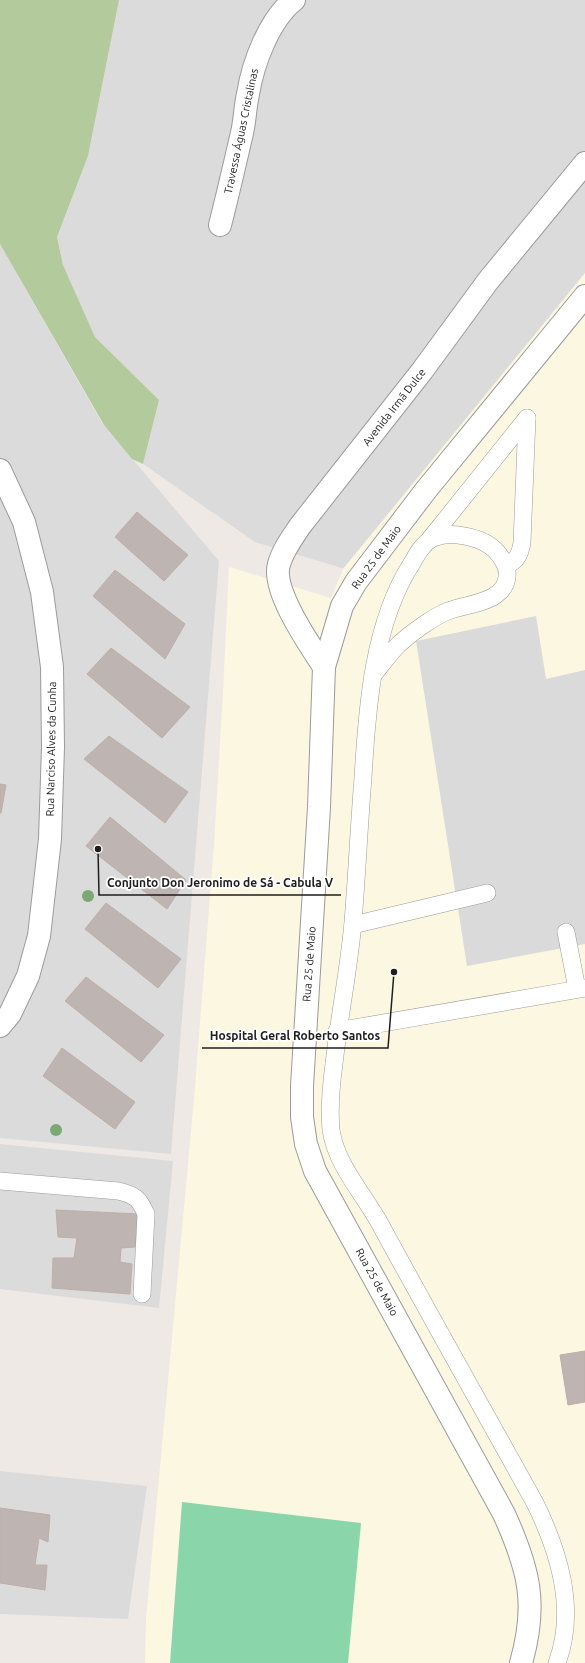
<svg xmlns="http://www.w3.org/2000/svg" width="585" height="1663" viewBox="0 0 585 1663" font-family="Ubuntu,sans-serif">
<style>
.residential{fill:#dcdbdb}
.education{fill:#fcf7e0}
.forest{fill:#b3ca9d}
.pitch{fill:#8ad6aa}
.parking{fill:#dadada}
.building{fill:#beb4b2;stroke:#beaea9}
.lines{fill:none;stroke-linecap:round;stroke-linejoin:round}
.lane-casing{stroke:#9b9b9b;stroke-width:18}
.street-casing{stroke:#9b9b9b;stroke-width:24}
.lane{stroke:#fff;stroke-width:17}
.street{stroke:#fff;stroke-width:22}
.tree{fill:#7ca873}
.labels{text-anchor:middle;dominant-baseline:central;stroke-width:3.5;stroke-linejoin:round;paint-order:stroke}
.street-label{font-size:11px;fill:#1e1e1e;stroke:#fff}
.leader{fill:none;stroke:#1e1e1e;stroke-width:1.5}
.callout-dot{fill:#1e1e1e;stroke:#fff;stroke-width:1.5}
.callout-label{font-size:12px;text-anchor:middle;font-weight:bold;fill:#1e1e1e;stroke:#fff;stroke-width:3.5;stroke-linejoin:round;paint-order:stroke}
</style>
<rect width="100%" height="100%" fill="#eee9e5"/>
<g class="residential">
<path d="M119,0H585V288L355,572L255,542L143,464L159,400L95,337L63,265L57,237L88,156Z"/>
<path d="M0,244L102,423L219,561L171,1154L0,1138Z"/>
<path d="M0,1144L173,1161L159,1308L0,1289Z"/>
<path d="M0,1471L147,1486L128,1619L0,1614Z"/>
</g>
<path class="education" d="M585,273V1663H145L146,1619L194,1099L214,845L223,692L229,567L331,598L343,569Z"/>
<path class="forest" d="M0,0H119L88,156L57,237L63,265L95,337L159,400L143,464L132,459L104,425L0,244Z"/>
<path class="pitch" d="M182,1502L361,1523L348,1663H170Z"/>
<path class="parking" d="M536,616L546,679L585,670V944L467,966L416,641Z"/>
<g class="building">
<path d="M137,512L188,555L164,581L115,537Z"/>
<path d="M115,570L185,624L165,659L93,596Z"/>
<path d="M111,648L190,707L162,738L87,674Z"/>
<path d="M109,736L188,792L165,823L84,759Z"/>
<path d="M0,784L6,785L1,813H0Z"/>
<path d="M110,817L186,880L167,909L86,846Z"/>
<path d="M106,903L181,959L158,988L85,929Z"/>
<path d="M86,977L164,1035L141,1062L65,1001Z"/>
<path d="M62,1048L135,1102L115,1129L43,1076Z"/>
<path d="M56,1210L138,1214L135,1247L121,1248L120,1262L132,1264L130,1294L52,1288L53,1258H74L77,1238L58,1237Z"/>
<path d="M585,1351V1402L568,1405L560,1355Z"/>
<path d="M0,1508L50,1515L48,1542L39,1538L35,1565H47L45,1590L0,1583Z"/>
</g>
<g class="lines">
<g class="lane-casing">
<g id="lane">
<path d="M430,539L527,418"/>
<path d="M507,565C517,561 520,554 522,543L527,418"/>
<path d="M374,674C382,664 390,653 399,644C411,633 433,617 448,611C463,605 485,604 497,594C509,585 510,570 502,559C493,543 475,537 458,535C450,534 441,535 433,538C423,543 417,554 412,563C373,623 367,708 363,778C359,826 357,874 353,922C349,969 339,1017 334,1064C331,1086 329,1108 331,1130C336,1164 362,1192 379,1222C430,1316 483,1409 535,1503C559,1552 577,1609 557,1663"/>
<path d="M353,925L487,893"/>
<path d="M566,932L577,989"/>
<path d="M337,1031L585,988"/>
<path d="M0,1181L118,1191C135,1195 139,1198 146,1214L142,1294"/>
</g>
</g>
<g class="street-casing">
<g id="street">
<path d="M220,225C228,194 235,163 242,133C245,120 245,107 248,94C253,63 269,20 294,0"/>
<path d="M0,470L24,522L42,592L52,667L53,747L50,839L39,936L28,976L10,1014L0,1026"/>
<path d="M324,667C310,645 271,590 279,564C283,550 292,538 300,526L422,371L488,281L585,163"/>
<path d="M521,1663C538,1604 529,1569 504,1514L315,1171L306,1144L302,1117V1086L319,807L324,667L342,606L356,582L426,490L585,296"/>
</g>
</g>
<use href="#lane" class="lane"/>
<use href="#street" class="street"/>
</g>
<g class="tree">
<circle cx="88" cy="896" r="6"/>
<circle cx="56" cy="1130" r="6"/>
</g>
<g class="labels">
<g class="street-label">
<text transform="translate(241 131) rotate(-78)">Travessa Águas Cristalinas</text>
<text transform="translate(394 407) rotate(-52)">Avenida Irmã Dulce</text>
<text transform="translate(376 557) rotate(-54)">Rua 25 de Maio</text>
<text transform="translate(51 749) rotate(-89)">Rua Narciso Alves da Cunha</text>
<text transform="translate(309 964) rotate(-86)">Rua 25 de Maio</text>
<text transform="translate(377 1282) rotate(61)">Rua 25 de Maio</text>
</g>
</g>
<path class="leader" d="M98 849L99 895H341M394 972L388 1048H202"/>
<g class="callout-dot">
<circle cx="98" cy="849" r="4"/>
<circle cx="394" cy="972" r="4"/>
</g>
<g class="callout-label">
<text x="220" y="887">Conjunto Don Jeronimo de Sá - Cabula V</text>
<text x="295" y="1040">Hospital Geral Roberto Santos</text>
</g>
</svg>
